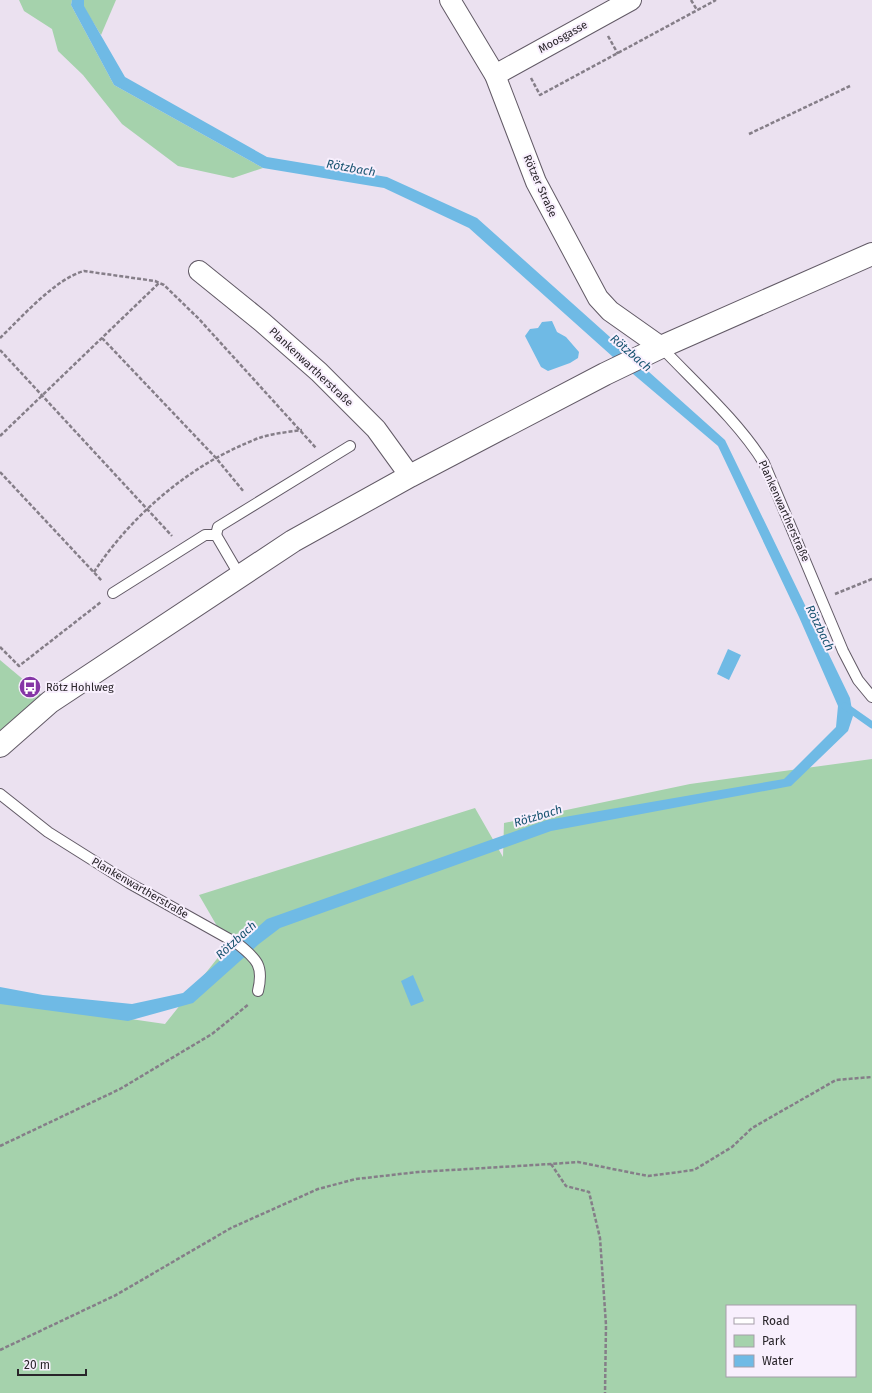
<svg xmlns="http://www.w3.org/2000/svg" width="872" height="1393" viewBox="0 0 872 1393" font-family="'Fira Sans',sans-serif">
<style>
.green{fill:#a5d2ac;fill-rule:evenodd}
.water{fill:#6fbae5}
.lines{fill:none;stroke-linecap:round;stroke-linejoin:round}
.stream{stroke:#6fbae5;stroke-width:7}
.lane-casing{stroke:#625a66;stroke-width:12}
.street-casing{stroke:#625a66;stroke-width:22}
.secondary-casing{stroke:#625a66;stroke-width:24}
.path{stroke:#857e88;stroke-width:2.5;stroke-dasharray:4 2;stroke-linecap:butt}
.lane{stroke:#fff;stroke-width:10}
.street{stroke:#fff;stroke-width:20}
.secondary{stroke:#fff;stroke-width:22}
.labels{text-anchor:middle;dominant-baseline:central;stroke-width:4;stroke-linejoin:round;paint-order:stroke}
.street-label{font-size:11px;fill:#29252a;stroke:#f8effd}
.poi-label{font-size:11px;fill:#29252a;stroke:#f8effd;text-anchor:start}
.water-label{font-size:12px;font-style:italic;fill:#195471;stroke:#f8effd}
</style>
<rect width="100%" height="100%" fill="#ebe1f0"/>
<g class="green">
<path d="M19,0H72L71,5L114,85L263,168L233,178L178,166L122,124L83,75L58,51L52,29L24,11Z"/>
<path d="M84,0H116L101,35L83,6Z"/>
<path d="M0,660L50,702L0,746Z"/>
<path d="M872,759V1393H0V1000L165,1024L228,945L199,895L475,808L503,857L504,823L690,784ZM727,1306H855V1376H727Z"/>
</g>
<g class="water">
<path d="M72,0H84V6L125,77L267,157L387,177L477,218L725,440L850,698L853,716L848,731L791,786L551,831L280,928L259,944L193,1003L128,1021L0,1004V987L43,995L132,1004L183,993L267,919L547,820L784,779L836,727L838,706L799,617L718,446L613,357L469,228L384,188L263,168L114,85L71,5Z"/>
<path d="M552,321L557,332L566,337L579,352L578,358L570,363L548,371L541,367L525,336L530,329L538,328L542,322Z"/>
<path d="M728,649L741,655L729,680L717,674Z"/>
<path d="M413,975L424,1001L411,1006L401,981Z"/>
</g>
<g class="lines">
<path class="stream" d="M845,706L872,725"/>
<g class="lane-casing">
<g id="lane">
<path d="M661,347C695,383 738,421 764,463L843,651L858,680L872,697"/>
<path d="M216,535L218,527L350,446"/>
<path d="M113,593L205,535H216L240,576"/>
<path d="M0,794L48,832L129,883L238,944C257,959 264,966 258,991"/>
</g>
</g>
<g class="street-casing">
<g id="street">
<path d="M450,0L495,75L536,182L598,298L610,311L661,347"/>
<path d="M495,75L631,0"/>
<path d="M199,271L262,322L319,372L376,429L410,476"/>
</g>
</g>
<g class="secondary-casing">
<path id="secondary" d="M0,746L50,702L293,541L410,476L605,374L661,347L872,254"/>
</g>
<g class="path">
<path d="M691,0L697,10"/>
<path d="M608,36L618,54"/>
<path d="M531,78L540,95L716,0"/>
<path d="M749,134L850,86"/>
<path d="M0,338C22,317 55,279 84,271L155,281L164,285L199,319L316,448"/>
<path d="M102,338L216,458L244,492"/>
<path d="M0,350L172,536"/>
<path d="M0,436L159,283"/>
<path d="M0,472L102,581"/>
<path d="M94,572C129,519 182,472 240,446C247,443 255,439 262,437C275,433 289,432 302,430"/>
<path d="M835,594L872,579"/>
<path d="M0,647L19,666L101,602"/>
<path d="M0,1146L120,1089L212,1034L249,1004"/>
<path d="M551,1164L566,1186L589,1192L600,1238L606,1325L605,1393"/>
<path d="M0,1350L116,1295L231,1228L318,1189L356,1179L418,1172L551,1164L578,1162L648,1176L694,1170L732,1147L752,1128L836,1080L872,1077"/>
</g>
<use href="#lane" class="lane"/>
<use href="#street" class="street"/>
<use href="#secondary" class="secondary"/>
</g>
<defs>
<g id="bus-disc" transform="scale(1.15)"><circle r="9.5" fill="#8536a6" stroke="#f8effd"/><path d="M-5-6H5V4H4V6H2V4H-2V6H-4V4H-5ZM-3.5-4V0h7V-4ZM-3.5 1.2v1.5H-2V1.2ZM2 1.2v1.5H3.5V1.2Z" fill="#fff"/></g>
</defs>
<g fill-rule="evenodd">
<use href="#bus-disc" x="30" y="687"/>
</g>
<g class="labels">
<g class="street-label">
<text transform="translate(563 37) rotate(-29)">Moosgasse</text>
<text transform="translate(540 186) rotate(66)">Rötzer Straße</text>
<text transform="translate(311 367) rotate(43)">Plankenwartherstraße</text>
<text transform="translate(784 511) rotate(66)">Plankenwartherstraße</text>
<text transform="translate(140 888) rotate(30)">Plankenwartherstraße</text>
</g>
<g class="poi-label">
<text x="46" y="687">Rötz Hohlweg</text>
</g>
<g class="water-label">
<text transform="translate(351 168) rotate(10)">Rötzbach</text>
<text transform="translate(631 353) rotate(41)">Rötzbach</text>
<text transform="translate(820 628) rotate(64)">Rötzbach</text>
<text transform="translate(538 816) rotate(-17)">Rötzbach</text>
<text transform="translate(236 940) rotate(-42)">Rötzbach</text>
</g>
</g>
<rect x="726" y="1305" width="130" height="72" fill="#f8effd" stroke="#a59ea9"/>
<rect x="734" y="1318" width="20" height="6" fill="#ffffff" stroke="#a59ea9"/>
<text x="762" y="1325" font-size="12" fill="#29252a">Road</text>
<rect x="734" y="1335" width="20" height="12" fill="#a5d2ac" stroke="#a59ea9"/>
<text x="762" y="1345" font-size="12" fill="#29252a">Park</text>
<rect x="734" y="1355" width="20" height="12" fill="#6fbae5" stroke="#a59ea9"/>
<text x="762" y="1365" font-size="12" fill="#29252a">Water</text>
<path d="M18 1369v6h68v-6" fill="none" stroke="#29252a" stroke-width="2"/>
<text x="24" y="1369" font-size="12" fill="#29252a" stroke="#f8effd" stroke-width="3" paint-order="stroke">20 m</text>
</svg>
